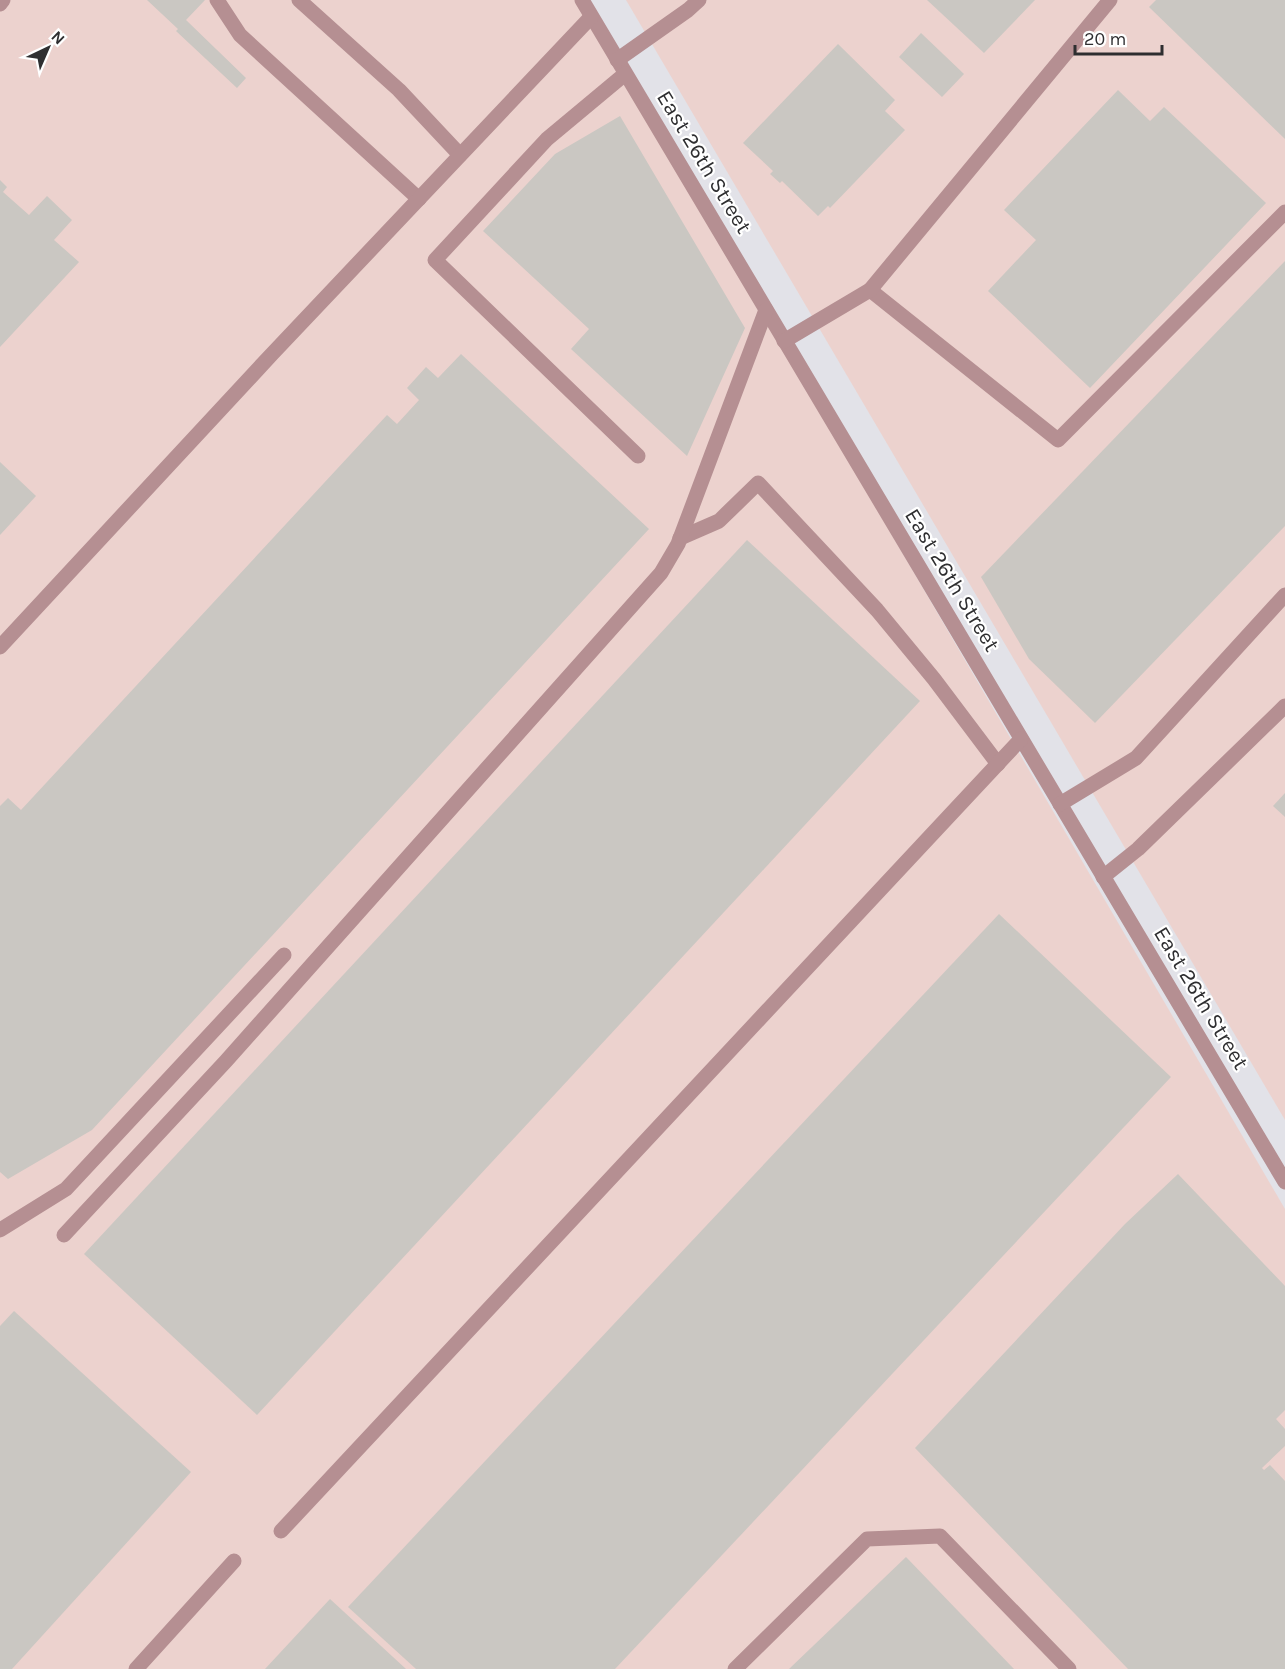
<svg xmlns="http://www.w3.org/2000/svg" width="1285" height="1669" viewBox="0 0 1285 1669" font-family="Karla,sans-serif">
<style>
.industrial{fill:#ecd2ce}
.building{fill:#cac7c2}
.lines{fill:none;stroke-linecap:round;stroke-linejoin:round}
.minor{stroke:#b58f92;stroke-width:15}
.labels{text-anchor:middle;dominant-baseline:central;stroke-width:4.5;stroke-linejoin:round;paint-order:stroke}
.street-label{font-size:22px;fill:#2e2e30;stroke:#fff}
</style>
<rect width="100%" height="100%" fill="#e2e2e8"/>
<g class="industrial">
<path d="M0,0H580L1285,1209V1669H0Z"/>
<path d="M626,0H1285V1120Z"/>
</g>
<g class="building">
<path d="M147,0H205L186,20L246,78L237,88L176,31L178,29Z"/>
<path d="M927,0H1035L984,53Z"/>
<path d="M1156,0H1285V139L1149,7Z"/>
<path d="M921,33L964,74L942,97L899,57Z"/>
<path d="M838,44L895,100L885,111L905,130L830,208L828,206L818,216L782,181L780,183L770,174L773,171L743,143Z"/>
<path d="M1118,90L1150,121L1164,107L1266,203L1090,388L988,291L1036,240L1004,210Z"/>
<path d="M620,116L745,328L687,456L571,349L589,329L483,231L555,154Z"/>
<path d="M0,180L7,187L3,192L29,215L47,196L72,220L54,240L79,262L0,347Z"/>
<path d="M1285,261V526L1095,723L1029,659L981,577Z"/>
<path d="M461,354L649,529L92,1130L8,1179L0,1172V806L8,798L21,810L387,415L397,424L419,400L407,388L426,367L438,378Z"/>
<path d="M0,462L36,496L0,535Z"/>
<path d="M747,540L920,701L257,1415L84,1254Z"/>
<path d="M1285,793V817L1273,806Z"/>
<path d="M999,914L1171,1077L615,1669H416L348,1607Z"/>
<path d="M1178,1174L1285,1286V1410L1276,1419L1285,1429V1446L1262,1468L1264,1470L1270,1465L1285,1481V1669H1128L915,1448L1125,1224Z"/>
<path d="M14,1311L191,1472L12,1669H0V1326Z"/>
<path d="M906,1557L1014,1669H789Z"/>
<path d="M330,1599L406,1669H265Z"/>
</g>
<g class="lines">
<g class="minor">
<path d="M217,0L240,35L419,199"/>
<path d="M299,0L399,90L460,155"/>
<path d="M582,0L1285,1182"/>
<path d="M0,4L3,0"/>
<path d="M617,60L688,10L699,0"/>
<path d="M625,74L547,139L435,260L638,456"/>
<path d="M870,290L1058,440L1285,212"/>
<path d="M784,341L870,290L1110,0"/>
<path d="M680,538L719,521L758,483L877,610L934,679L998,764"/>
<path d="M0,647L272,354L591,17"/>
<path d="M1060,804L1136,758L1285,595"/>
<path d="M1103,877L1138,849L1285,706"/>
<path d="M0,1230L66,1189L284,955"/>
<path d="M64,1235L226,1061L661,573L678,544L766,310"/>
<path d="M281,1531L1021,739"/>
<path d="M136,1669L234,1561"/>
<path d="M735,1669L867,1539L940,1536L1069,1669"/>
</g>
</g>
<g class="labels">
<g class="street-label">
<text transform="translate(704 162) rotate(59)">East 26th Street</text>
<text transform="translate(952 580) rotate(59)">East 26th Street</text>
<text transform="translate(1201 998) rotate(59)">East 26th Street</text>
</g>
</g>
<g transform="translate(48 48) rotate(44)" stroke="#ffffff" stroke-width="4.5" paint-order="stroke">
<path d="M0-4.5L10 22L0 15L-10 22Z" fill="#2e2e30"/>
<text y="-9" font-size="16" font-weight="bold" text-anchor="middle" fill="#2e2e30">N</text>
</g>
<path d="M1075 45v9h87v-9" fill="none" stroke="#2e2e30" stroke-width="3"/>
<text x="1084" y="45" font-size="18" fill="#2e2e30" stroke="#ffffff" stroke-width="4.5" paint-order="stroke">20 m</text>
</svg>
